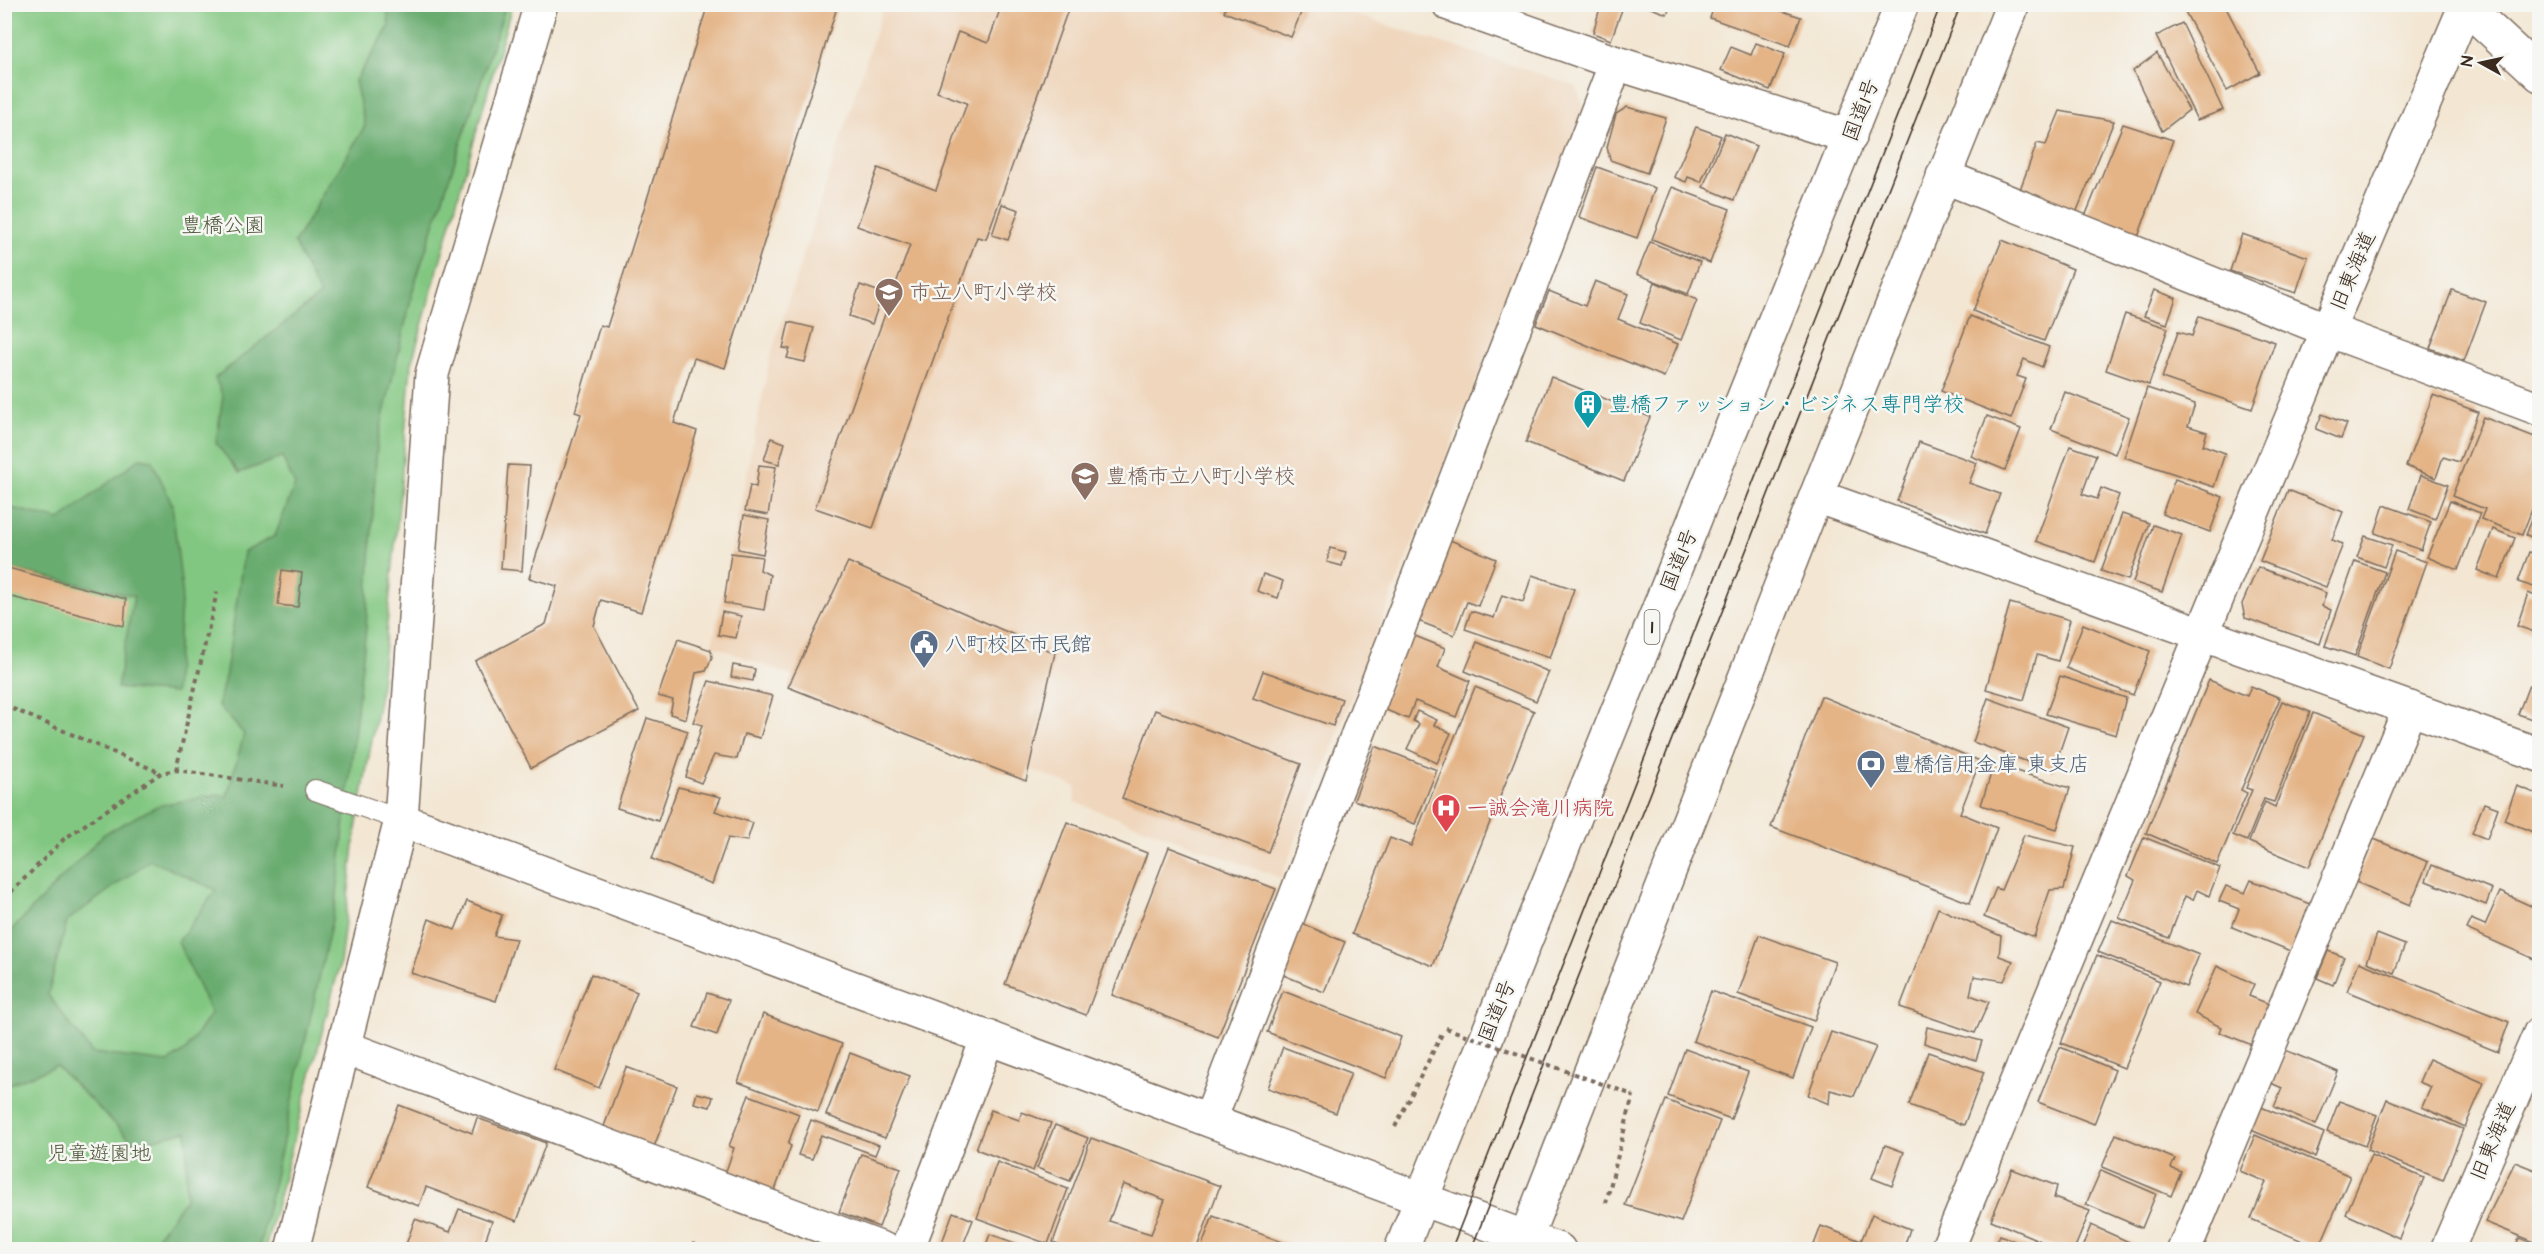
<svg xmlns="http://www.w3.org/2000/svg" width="2544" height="1254" viewBox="0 0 2544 1254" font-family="'Architects Daughter','Klee One',sans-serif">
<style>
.built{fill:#efd6bc}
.green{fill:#82c781;stroke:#5e7850;stroke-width:1.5}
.forest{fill:#69ac6f;stroke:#526b46;stroke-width:1.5;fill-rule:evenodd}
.building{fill:#e4b486;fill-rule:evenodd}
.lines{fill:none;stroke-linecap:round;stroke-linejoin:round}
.service-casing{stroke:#7b6c5e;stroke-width:22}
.minor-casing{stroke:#7b6c5e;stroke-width:36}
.tertiary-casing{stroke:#7b6c5e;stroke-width:36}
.trunk-casing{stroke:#7b6c5e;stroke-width:36}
.path{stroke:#7b6c5e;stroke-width:4;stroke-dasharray:4.5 4.5;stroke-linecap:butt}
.service{stroke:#fff;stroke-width:20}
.minor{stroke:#fff;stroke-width:33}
.tertiary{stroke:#fff;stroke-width:33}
.trunk{stroke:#fff;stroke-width:33}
.tram{stroke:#3b2a1e;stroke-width:1.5}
.path-bridge{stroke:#7b6c5e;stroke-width:4;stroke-dasharray:4.5 4.5;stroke-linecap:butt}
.labels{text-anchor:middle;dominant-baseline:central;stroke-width:5;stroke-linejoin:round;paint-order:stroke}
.shield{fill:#f6f6f2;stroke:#73675e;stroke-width:1.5}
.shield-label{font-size:20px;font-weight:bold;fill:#3b2a1e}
.street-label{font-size:21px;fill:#3b2a1e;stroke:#f6f6f2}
.park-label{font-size:21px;fill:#50593c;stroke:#f6f6f2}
.education-label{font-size:21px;fill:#785e54;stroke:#f6f6f2;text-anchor:start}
.culture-label{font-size:21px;fill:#0d838f;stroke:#f6f6f2;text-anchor:start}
.service-label{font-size:21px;fill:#4e5e75;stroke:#f6f6f2;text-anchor:start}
.health-label{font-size:21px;fill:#be3a42;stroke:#f6f6f2;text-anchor:start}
</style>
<rect width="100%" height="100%" fill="#f6f6f2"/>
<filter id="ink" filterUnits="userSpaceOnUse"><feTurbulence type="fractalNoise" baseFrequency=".0167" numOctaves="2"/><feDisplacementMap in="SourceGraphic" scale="12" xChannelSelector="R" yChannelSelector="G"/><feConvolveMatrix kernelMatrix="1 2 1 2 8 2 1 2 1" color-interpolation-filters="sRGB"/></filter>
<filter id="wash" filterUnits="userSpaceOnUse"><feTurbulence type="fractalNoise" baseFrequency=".008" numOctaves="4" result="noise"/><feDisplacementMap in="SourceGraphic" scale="24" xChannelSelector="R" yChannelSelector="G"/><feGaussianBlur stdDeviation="1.35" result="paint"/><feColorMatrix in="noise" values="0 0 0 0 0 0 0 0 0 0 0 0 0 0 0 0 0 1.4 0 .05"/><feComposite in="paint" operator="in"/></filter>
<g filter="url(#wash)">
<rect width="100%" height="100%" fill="#f3e7d4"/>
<path class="built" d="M884,5H1325L1576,86L1584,107L1281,878L1074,802L1076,787L712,645L770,358Z"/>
<path class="green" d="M5,5H512L411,365L400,495L380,694L356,829L340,964L265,1249L5,1250Z"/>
<g class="forest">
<path d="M387,5H506L414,286L377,443L366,628L336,902L259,1249H157L153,1242L186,1198L187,1131L135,1144L56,1066L5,1086V937L104,834L157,806L215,795L227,796L244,734L218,705L226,673L244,552L275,536L295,485L282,457L239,473L216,443L223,396L215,378L320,295L294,243L365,126L355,81L389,27ZM150,860L216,890L178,942L211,1013L186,1050L168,1062L92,1053L48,995L67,921Z"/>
<path d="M140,458L152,460L172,504L182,590L175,693L117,688L134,596L5,568L4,506L60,520Z"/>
</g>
<g id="blocks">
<g class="building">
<path d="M708,4H838L725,368L694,358L674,423L697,431L641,612L601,600L594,626L639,711L531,768L475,661L546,624L557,586L529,578L581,414L575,412L600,325L607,327Z"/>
<path d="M1002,4H1070L986,239L977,237L873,528L815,508L910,245L857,226L878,168L936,190L967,103L937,92L958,32L988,43Z"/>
<path d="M1227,4H1293L1303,8L1291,37L1224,12Z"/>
<path d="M1601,4H1624L1611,40L1593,33Z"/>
<path d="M1640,4H1671L1667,14Z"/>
<path d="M1715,4H1777L1776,9L1801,17L1790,46L1710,18Z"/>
<path d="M2181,4H2224L2260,73L2227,91Z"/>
<path d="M2182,23L2223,110L2197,120L2156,36Z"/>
<path d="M1756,43L1785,54L1770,90L1721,70L1731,47L1751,55Z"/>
<path d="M2157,53L2189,110L2162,131L2133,71Z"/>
<path d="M1627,107L1666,118L1647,173L1610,160L1607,147L1616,114Z"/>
<path d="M2060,111L2114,121L2076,213L2018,195L2037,143L2046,145Z"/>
<path d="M2123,124L2173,140L2138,237L2084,219Z"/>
<path d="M1696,127L1721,136L1701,182L1688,177L1686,182L1674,177Z"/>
<path d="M1725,133L1756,146L1734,200L1703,187Z"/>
<path d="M1597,167L1655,188L1637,238L1579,217Z"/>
<path d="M1672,187L1730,209L1710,263L1652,239Z"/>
<path d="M1002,204L1019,210L1008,240L992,235Z"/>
<path d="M2242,234L2308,257L2296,293L2230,271Z"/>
<path d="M2002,240L2073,269L2044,341L1973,311Z"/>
<path d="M1650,242L1700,262L1688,294L1637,274Z"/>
<path d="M1595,281L1628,294L1618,319L1678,344L1664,377L1536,324L1549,291L1585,306Z"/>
<path d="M1655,282L1697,300L1681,340L1640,323Z"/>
<path d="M860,285L883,293L872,324L849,316Z"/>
<path d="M2154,290L2176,298L2167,324L2144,316Z"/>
<path d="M2452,290L2486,302L2464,361L2430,348Z"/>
<path d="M2125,314L2168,328L2149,385L2106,370Z"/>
<path d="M1970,316L2049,347L2042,367L2024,359L2017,376L2026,379L2011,419L1941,391Z"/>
<path d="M2199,316L2275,342L2252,409L2162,378L2178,332L2192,336Z"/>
<path d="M789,322L814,328L805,362L787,358L790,349L783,348Z"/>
<path d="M1551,377L1650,417L1624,481L1526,442Z"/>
<path d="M2147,388L2195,404L2188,426L2207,432L2203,445L2225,453L2214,487L2124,457Z"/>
<path d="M2065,392L2129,417L2115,454L2051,429Z"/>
<path d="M2433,395L2478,412L2459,462L2443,457L2436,478L2406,466Z"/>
<path d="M2322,414L2347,424L2341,439L2316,429Z"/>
<path d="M1987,416L2021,429L2005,470L1971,456Z"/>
<path d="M2483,417L2540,439V489L2522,535L2481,519L2485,509L2452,496Z"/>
<path d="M771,438L785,443L779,464L764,460Z"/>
<path d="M1919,442L1977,463L1969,483L2000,494L1985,534L1897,501Z"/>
<path d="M2070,446L2096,455L2082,494L2097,499L2101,488L2119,495L2095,562L2036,541Z"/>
<path d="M508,465L530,466L522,571L501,569Z"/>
<path d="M759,465L776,467L768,515L745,511L750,485L756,487Z"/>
<path d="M2421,475L2448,485L2435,519L2409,509Z"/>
<path d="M2175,479L2223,497L2210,532L2162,514Z"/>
<path d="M2288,490L2343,512L2332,540L2343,544L2326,587L2260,561Z"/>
<path d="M2450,501L2480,513L2458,570L2427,557Z"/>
<path d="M2539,501H2540V540L2526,535Z"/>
<path d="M2384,505L2431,522L2421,550L2375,533Z"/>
<path d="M2122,514L2149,523L2128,580L2101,571Z"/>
<path d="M744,515L769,520L763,554L738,549Z"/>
<path d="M2153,525L2182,535L2162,592L2133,582Z"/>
<path d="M2493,529L2515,538L2499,579L2477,570Z"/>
<path d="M2365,536L2392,545L2384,567L2357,557Z"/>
<path d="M1450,540L1496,559L1478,606L1467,602L1454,635L1418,621Z"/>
<path d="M1330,548L1346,552L1342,566L1327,562Z"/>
<path d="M2395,551L2427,562L2389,669L2357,657Z"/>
<path d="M2529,552L2540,556V589L2518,582Z"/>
<path d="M731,553L762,557L760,570L770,575L764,610L724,603Z"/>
<path d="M2355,561L2385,572L2355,656L2325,646Z"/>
<path d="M848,562L1055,653L1026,781L788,687Z"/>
<path d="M4,567L126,599L124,626L4,595Z"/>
<path d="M2258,567L2326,593L2322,606L2331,610L2320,644L2245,618L2242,604Z"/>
<path d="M282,570L302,573L298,607L278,605Z"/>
<path d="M1263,574L1283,581L1278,598L1257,591Z"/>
<path d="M1532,575L1574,589L1550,658L1465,629L1471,611L1494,618L1502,595L1523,602Z"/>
<path d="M2528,593L2540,598V634L2517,626Z"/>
<path d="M2010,603L2070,620L2058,661L2037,655L2024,700L1986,689Z"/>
<path d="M722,612L741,616L736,638L718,635Z"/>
<path d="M2083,624L2150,651L2133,695L2066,668Z"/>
<path d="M1410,634L1445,648L1438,667L1470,681L1456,717L1415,701L1408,719L1381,708Z"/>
<path d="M678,639L711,650L712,658L706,671L696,673L686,719L670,714L673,700L658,696Z"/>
<path d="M1477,642L1549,672L1536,701L1465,671Z"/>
<path d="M733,665L755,669L753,681L731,677Z"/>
<path d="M1263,671L1342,699L1333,726L1253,698Z"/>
<path d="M2060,676L2126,698L2116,735L2046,714Z"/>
<path d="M2209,680L2247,696L2251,686L2280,698L2241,790L2247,793L2217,864L2146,833Z"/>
<path d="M709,681L773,696L760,738L744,734L737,759L714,755L701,783L686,777L702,725L693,722Z"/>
<path d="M2529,685L2540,689V722L2518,714Z"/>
<path d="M1475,687L1534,711L1433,966L1352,934L1390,838L1411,846Z"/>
<path d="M1821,696L1980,761L1960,813L1997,828L1970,903L1771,827Z"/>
<path d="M1988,698L2068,727L2053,771L1973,742Z"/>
<path d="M2282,701L2310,712L2274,802L2264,799L2247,841L2233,835L2252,790L2246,788Z"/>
<path d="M1155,710L1301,764L1268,852L1122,798Z"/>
<path d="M1417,711L1437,720L1434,725L1451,733L1437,763L1407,749L1419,724L1413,721Z"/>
<path d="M2313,713L2364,734L2309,867L2249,842L2265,802L2275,807Z"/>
<path d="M647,718L688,731L658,821L617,808Z"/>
<path d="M1375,746L1437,770L1415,824L1354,800Z"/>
<path d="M1994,764L2070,788L2057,829L1981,805Z"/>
<path d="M2517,786L2540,795V822L2535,833L2504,820Z"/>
<path d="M678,787L721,797L715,811L753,823L747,841L728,838L712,884L652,859Z"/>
<path d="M2484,803L2498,808L2487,839L2472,833Z"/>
<path d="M1067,822L1147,853L1086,1015L1005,984Z"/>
<path d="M2024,835L2075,847L2064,889L2050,890L2034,937L1984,917L1996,888L2001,890Z"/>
<path d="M2144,837L2220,868L2209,896L2197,890L2193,900L2185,896L2169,938L2119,918L2135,880L2128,876Z"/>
<path d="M2374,839L2428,862L2410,905L2356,882Z"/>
<path d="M1169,847L1276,889L1218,1037L1112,995Z"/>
<path d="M2432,865L2492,889L2486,905L2426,881Z"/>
<path d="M2251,880L2312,905L2293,952L2232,927L2239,909L2219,901L2226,886L2245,893Z"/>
<path d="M2500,892L2540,910V946L2534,959L2466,929L2471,919L2485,925Z"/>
<path d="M467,901L502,915L494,936L516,939L496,1001L411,973L429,919L455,930Z"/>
<path d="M1938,908L2001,936L1999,956L2013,961L2004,981L1974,976L1970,995L1989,1002L1975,1033L1900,1007Z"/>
<path d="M2112,920L2199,955L2186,987L2098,952Z"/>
<path d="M1303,924L1345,942L1324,992L1281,974Z"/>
<path d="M2377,934L2405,945L2394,973L2367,962Z"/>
<path d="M1759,935L1835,962L1814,1021L1738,994Z"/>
<path d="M2328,951L2344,957L2333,985L2317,978Z"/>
<path d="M2097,955L2160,981L2124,1068L2061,1043Z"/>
<path d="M2359,962L2509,1022L2498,1052L2347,991Z"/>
<path d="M2217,966L2254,984L2249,996L2269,1004L2252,1045L2219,1032L2221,1027L2195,1014Z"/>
<path d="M591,974L637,992L599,1088L554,1070Z"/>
<path d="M1283,991L1401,1037L1386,1078L1267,1032Z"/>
<path d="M1711,991L1811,1027L1793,1078L1693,1041Z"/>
<path d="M707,993L729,1000L717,1035L694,1027Z"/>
<path d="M763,1014L842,1044L818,1112L738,1082Z"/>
<path d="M1927,1027L1982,1041L1976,1060L1924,1043Z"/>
<path d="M1831,1032L1876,1047L1854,1096L1830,1090L1829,1104L1808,1095Z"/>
<path d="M1283,1047L1351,1073L1336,1113L1268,1088Z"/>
<path d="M2060,1047L2115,1070L2094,1124L2038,1102Z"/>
<path d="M1685,1049L1748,1072L1731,1119L1668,1096Z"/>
<path d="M2285,1050L2338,1072L2316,1125L2274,1107L2282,1088L2271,1083Z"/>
<path d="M1928,1052L1984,1072L1964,1125L1909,1105Z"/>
<path d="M850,1053L910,1076L885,1138L826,1115Z"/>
<path d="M2429,1059L2484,1083L2465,1127L2422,1107L2431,1087L2419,1082Z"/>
<path d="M626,1067L677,1086L654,1147L603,1129Z"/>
<path d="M697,1093L713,1097L710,1107L694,1103Z"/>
<path d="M749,1095L799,1114L788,1144L791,1146L774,1193L725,1174L734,1148L729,1146Z"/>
<path d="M2387,1099L2463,1129L2443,1180L2367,1150Z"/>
<path d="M1666,1100L1720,1121L1681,1222L1625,1205Z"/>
<path d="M2339,1101L2377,1115L2365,1146L2327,1132Z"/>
<path d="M399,1105L472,1133L477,1118L546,1143L517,1221L426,1187L419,1206L368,1187Z"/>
<path d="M2261,1107L2324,1133L2315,1157L2251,1130Z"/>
<path d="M991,1110L1019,1120L1022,1112L1051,1123L1033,1171L976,1149Z"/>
<path d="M811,1120L879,1145L875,1155L821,1135L812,1159L798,1155Z"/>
<path d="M1055,1125L1088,1138L1070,1181L1037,1168Z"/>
<path d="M2116,1134L2175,1159L2171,1168L2181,1172L2171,1196L2102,1167Z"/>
<path d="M2255,1135L2350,1176L2319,1248L2251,1219L2266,1182L2240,1171Z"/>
<path d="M1091,1138L1220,1186L1196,1250H1074L1053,1242ZM1123,1184L1165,1200L1151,1234L1109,1221Z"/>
<path d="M1885,1145L1904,1152L1892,1186L1872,1178Z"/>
<path d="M861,1154L901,1168L879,1227L839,1212Z"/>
<path d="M2371,1155L2424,1178L2399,1238L2346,1214Z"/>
<path d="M997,1162L1068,1189L1048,1244L977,1218Z"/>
<path d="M2515,1162L2540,1172V1238L2537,1243L2485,1222Z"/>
<path d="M2012,1169L2057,1186L2054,1198L2090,1211L2074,1250H2062L1991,1220Z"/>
<path d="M2101,1170L2156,1194L2142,1228L2086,1204Z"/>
<path d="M459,1209L492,1221L482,1250H404L415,1219L450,1232Z"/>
<path d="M953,1212L973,1220L961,1250H943L940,1248Z"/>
<path d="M1872,1214L1910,1229L1903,1250H1812L1821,1226L1861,1241Z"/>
<path d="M1213,1216L1301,1249L1300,1250H1200Z"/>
<path d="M2091,1225L2147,1250H2081Z"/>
<path d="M990,1234L1032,1249V1250H972L974,1244L985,1248Z"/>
<path d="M2000,1235L2034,1249V1250H1993Z"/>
<path d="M2519,1238L2540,1246V1250H2514Z"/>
<path d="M693,1243L709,1249V1250H690Z"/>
</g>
</g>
</g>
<g filter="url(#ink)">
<use href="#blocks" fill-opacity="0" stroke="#7b6c5e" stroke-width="1.5"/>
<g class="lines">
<g class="service-casing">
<path id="service" d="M315,790L401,820"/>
</g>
<g class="minor-casing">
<g id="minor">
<path d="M1449,4L1616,63L1850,137"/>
<path d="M1943,176L2328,330L2540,409"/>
<path d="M1816,496L2540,755"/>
<path d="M344,1047L885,1250"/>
<path d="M1210,1119L1616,63"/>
<path d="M907,1250L988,1037"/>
<path d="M1947,1250L2328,330L2465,7"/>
<path d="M2184,1250L2410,708"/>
</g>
</g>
<g class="tertiary-casing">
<g id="tertiary">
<path d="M2463,4L2540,75"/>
<path d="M401,820L1559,1250"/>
<path d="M292,1250L401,820L432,374L541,4"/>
<path d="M2447,1250L2540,1033"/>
</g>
</g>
<g class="trunk-casing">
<g id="trunk">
<path d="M1401,1250L1902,4"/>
<path d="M1521,1250L1816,496L2013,4"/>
</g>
</g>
<g class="path">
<path d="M2066,10L2067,4"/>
<path d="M4,705L161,773"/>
<path d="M176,770L217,592"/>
<path d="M4,899L64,839L161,773L176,770L284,786"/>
<path d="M1395,1127L1443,1032"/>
<path d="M1606,1203L1633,1095"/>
</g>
<use href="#service" class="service"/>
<use href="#minor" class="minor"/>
<use href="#tertiary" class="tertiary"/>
<use href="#trunk" class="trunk"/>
<g class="tram">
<path d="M1451,1250L1941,4"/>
<path d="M1471,1250L1961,4"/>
</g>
<path class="path-bridge" d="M1446,1028L1633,1095"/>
</g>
</g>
<defs>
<g id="school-pin" transform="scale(1.5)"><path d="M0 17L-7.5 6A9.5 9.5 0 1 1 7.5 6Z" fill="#8d6e63" stroke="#f6f6f2"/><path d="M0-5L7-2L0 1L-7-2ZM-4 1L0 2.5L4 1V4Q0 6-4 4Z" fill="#fff"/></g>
<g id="building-pin" transform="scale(1.5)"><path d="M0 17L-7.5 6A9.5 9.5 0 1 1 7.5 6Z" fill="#0f9aa8" stroke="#f6f6f2"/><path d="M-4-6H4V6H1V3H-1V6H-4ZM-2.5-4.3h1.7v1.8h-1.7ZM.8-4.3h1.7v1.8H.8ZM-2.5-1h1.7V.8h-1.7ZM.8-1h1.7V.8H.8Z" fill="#fff"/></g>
<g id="civic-pin" transform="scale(1.5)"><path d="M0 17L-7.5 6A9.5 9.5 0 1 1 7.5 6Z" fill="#5c6f8a" stroke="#f6f6f2"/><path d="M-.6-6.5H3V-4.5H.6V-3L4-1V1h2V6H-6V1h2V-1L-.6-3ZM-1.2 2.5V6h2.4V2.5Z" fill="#fff"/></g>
<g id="bank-pin" transform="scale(1.5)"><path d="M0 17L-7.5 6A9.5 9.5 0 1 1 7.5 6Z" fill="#5c6f8a" stroke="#f6f6f2"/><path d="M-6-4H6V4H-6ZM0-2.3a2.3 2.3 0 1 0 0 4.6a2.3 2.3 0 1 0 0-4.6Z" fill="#fff"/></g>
<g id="hospital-pin" transform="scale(1.5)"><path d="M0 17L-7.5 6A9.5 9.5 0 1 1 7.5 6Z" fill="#e0444e" stroke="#f6f6f2"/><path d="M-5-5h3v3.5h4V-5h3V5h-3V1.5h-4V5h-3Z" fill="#fff"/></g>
</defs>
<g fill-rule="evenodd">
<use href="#school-pin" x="889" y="292"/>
<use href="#building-pin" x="1588" y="404"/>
<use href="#school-pin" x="1085" y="476"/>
<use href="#civic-pin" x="924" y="644"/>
<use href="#bank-pin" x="1871" y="764"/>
<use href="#hospital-pin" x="1446" y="808"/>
</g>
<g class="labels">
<rect class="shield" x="1644.5" y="610" width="15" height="34" rx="4.5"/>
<g class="shield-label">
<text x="1652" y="627">1</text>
</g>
<g class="street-label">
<text transform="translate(1861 110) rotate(-69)">国道1号</text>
<text transform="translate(2353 271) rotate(-67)">旧東海道</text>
<text transform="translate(1679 560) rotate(-68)">国道1号</text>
<text transform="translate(1497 1011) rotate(-68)">国道1号</text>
<text transform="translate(2493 1141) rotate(-67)">旧東海道</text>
</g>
<g class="park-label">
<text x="223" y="225">豊橋公園</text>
<text x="99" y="1153">児童遊園地</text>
</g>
<g class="education-label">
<text x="910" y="292">市立八町小学校</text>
<text x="1106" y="476">豊橋市立八町小学校</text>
</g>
<g class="culture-label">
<text x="1609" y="404">豊橋ファッション・ビジネス専門学校</text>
</g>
<g class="service-label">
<text x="945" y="644">八町校区市民館</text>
<text x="1892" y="764">豊橋信用金庫 東支店</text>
</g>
<g class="health-label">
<text x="1467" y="808">一誠会滝川病院</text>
</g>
</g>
<rect width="2544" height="1254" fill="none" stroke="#f6f6f2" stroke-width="24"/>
<g transform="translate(2481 63) rotate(278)" stroke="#f6f6f2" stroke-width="4.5" paint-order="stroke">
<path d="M0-4.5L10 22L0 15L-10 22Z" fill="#3b2a1e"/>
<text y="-9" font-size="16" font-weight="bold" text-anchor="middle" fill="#3b2a1e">N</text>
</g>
</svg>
